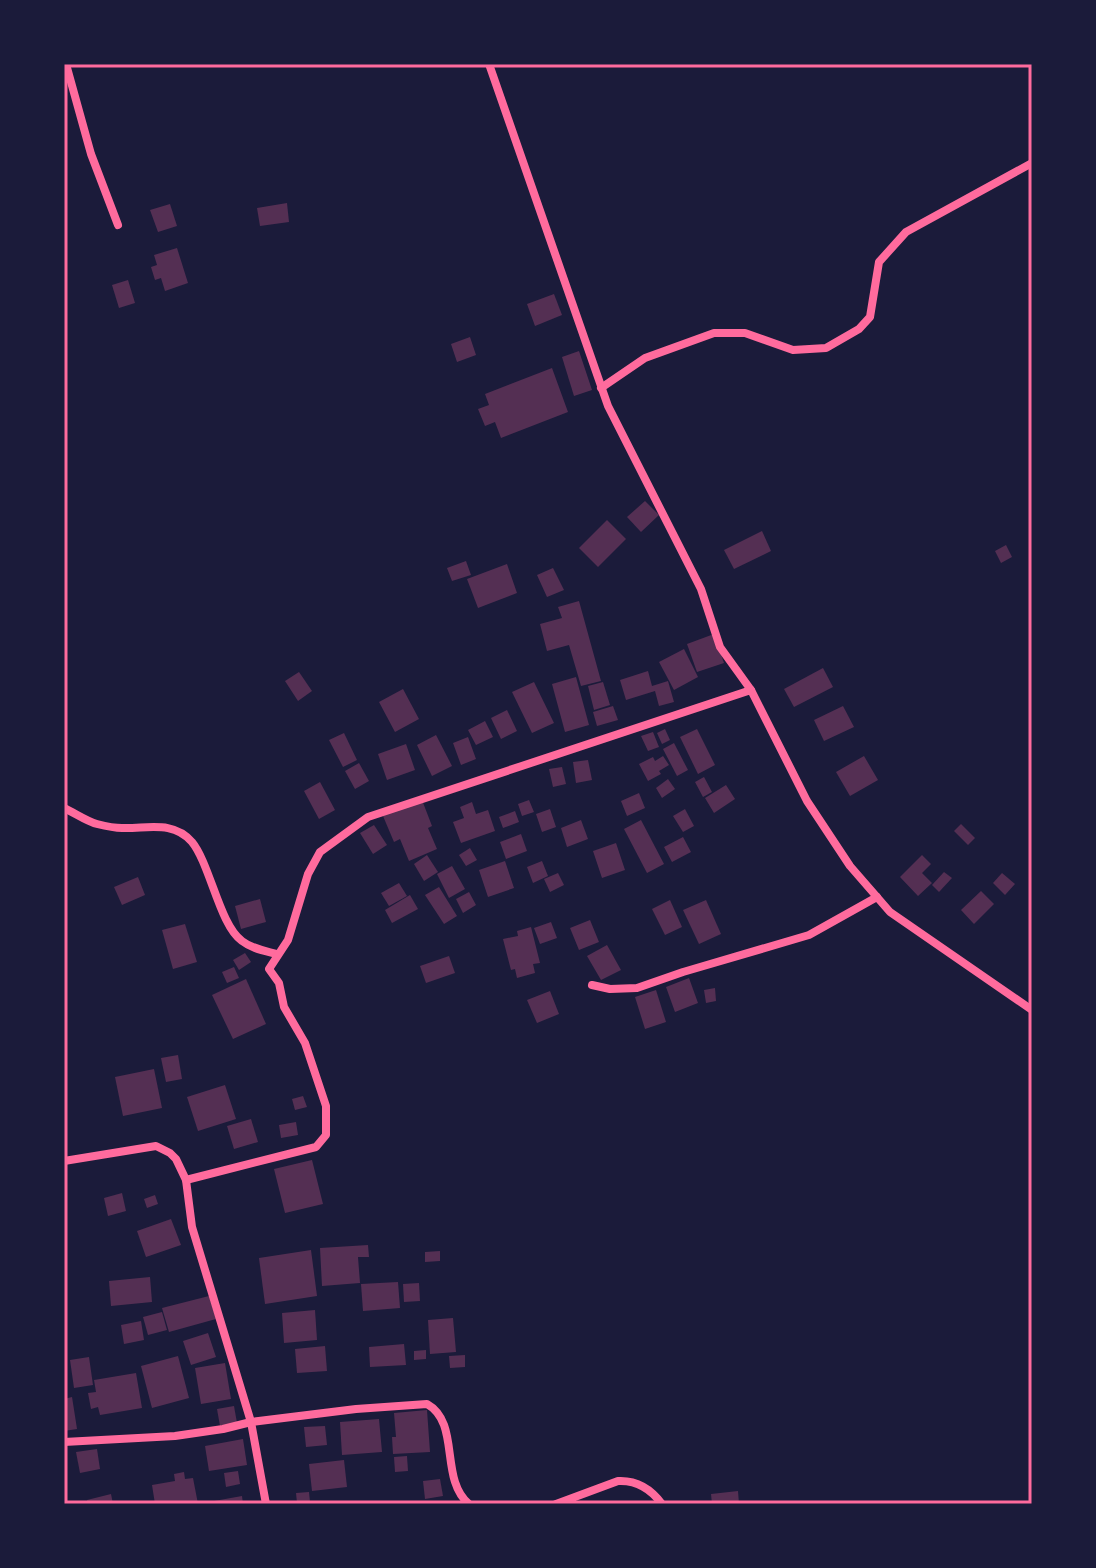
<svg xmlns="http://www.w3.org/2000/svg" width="1096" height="1568" viewBox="0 0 1096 1568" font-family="Roboto,sans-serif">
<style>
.building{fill:#542f53}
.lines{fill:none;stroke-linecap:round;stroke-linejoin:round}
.minor{stroke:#ff6b9d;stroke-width:8}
.neatline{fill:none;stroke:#ff6b9d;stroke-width:3}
</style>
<rect width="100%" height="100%" fill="#1b1b3a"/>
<g class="building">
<path d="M287,203L289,222L260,226L257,208Z"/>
<path d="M170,204L177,226L158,232L150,210Z"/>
<path d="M177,248L188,283L165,291L161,278L155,280L151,267L157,265L154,255Z"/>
<path d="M128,280L135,303L119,308L112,285Z"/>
<path d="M554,294L562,315L535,326L527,304Z"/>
<path d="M470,337L476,355L457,362L451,344Z"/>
<path d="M579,351L592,390L574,396L562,357Z"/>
<path d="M552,368L568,412L501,438L495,422L485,426L478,409L489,405L485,394Z"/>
<path d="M645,501L659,515L641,532L627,517Z"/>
<path d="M607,520L626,539L598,567L579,548Z"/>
<path d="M762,531L771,551L734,569L724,550Z"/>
<path d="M1006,545L1012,557L1001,563L995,551Z"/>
<path d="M466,561L471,575L452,581L447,568Z"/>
<path d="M507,564L517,593L478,608L467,579Z"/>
<path d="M553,568L564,590L547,597L537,575Z"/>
<path d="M579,601L601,681L581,686L569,645L547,651L540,624L562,618L558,607Z"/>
<path d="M714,634L724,663L697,672L687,644Z"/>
<path d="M684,649L698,677L674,690L659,662Z"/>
<path d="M823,668L833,687L794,707L784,689Z"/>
<path d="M648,671L652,686L668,681L674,702L659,706L655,691L626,700L620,680Z"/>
<path d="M299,672L312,691L298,701L285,681Z"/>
<path d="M576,677L589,725L565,732L552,684Z"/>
<path d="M534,682L554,723L532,733L512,692Z"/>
<path d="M603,682L610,705L594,710L588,686Z"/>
<path d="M403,689L419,719L395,732L379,702Z"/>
<path d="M613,706L618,720L597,726L593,712Z"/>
<path d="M843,706L854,727L824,741L814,720Z"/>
<path d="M507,710L517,731L501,739L491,718Z"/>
<path d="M485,721L493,737L476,745L468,730Z"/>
<path d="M665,729L670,740L662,744L657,733Z"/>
<path d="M697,729L715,765L698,774L680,737Z"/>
<path d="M653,732L659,747L648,751L641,736Z"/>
<path d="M344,733L357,760L343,767L329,740Z"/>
<path d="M436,735L452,766L432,776L417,745Z"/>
<path d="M468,737L476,759L461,765L453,743Z"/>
<path d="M674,743L688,770L677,776L663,749Z"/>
<path d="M406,744L415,770L387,780L378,754Z"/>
<path d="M663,756L669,765L659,771L661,774L648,781L639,764L653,757L655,761Z"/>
<path d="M864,756L878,780L850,796L836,772Z"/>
<path d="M588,760L592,780L576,783L573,762Z"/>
<path d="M359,763L369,781L355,789L345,771Z"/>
<path d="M562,767L566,784L553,787L549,769Z"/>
<path d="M704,777L712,792L703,797L695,782Z"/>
<path d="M668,779L675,789L662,798L656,788Z"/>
<path d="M320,782L335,810L319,819L304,791Z"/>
<path d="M726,785L735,799L714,813L705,798Z"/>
<path d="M639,793L645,808L627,816L621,801Z"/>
<path d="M422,800L432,826L428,828L437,849L409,861L400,839L394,842L383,816Z"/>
<path d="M529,800L534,812L522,816L518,804Z"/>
<path d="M472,802L476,814L488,810L495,831L461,843L453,822L464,818L460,807Z"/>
<path d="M550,809L556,827L542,832L536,814Z"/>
<path d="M685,809L694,826L683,832L673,816Z"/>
<path d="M515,811L519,822L503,828L499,817Z"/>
<path d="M581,820L588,839L567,847L561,828Z"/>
<path d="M641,820L664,864L647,873L624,829Z"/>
<path d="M961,824L975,838L968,845L954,831Z"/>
<path d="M374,825L387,845L373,854L360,833Z"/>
<path d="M521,834L527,851L506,859L500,842Z"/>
<path d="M683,837L691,852L672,862L664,847Z"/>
<path d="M616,843L625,870L602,878L593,851Z"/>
<path d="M470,848L477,860L466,866L459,855Z"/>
<path d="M427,855L438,872L424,881L414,864Z"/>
<path d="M922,855L931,864L922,873L932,883L918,896L900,877Z"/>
<path d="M505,861L514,888L488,897L479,870Z"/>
<path d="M542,861L548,876L533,883L527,867Z"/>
<path d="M452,866L465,889L449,898L437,874Z"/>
<path d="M944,872L952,878L939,892L932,885Z"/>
<path d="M558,873L564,885L550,892L544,879Z"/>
<path d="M1002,873L1015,884L1005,895L993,883Z"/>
<path d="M138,877L145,895L122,905L114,887Z"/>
<path d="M399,883L407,896L389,906L381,893Z"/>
<path d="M439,887L457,916L444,924L425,895Z"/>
<path d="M981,891L994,904L974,924L961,910Z"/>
<path d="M469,892L476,905L463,913L456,899Z"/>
<path d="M410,895L418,909L392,923L385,910Z"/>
<path d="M260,899L266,922L241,929L235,906Z"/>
<path d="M670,900L682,927L665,935L652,909Z"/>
<path d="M706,900L721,934L699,944L683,910Z"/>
<path d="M590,920L599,942L579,950L570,928Z"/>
<path d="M551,922L557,938L540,944L534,928Z"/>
<path d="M185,924L197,962L173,969L162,930Z"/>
<path d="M531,927L540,963L533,964L535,973L517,978L515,969L511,970L503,939L518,936L517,931Z"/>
<path d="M607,945L621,970L601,980L587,956Z"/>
<path d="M245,953L251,962L239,970L233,960Z"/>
<path d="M449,956L455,973L426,983L420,966Z"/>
<path d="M234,967L239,978L227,983L222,972Z"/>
<path d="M689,978L698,1003L675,1012L666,987Z"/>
<path d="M246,979L266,1024L233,1039L212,995Z"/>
<path d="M715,988L716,1001L706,1003L704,990Z"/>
<path d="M656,990L666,1022L645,1029L635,997Z"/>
<path d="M550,991L559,1014L537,1023L527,1000Z"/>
<path d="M178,1055L182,1079L166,1082L161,1058Z"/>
<path d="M154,1069L162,1108L123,1116L115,1077Z"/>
<path d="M225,1085L236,1119L198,1131L187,1097Z"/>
<path d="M303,1096L307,1107L295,1110L292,1099Z"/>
<path d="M251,1119L258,1142L234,1149L227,1126Z"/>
<path d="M296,1122L298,1135L281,1138L279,1125Z"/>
<path d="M312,1160L323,1204L285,1213L274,1169Z"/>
<path d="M122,1193L126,1211L108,1216L104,1198Z"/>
<path d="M155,1195L158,1204L147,1208L144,1199Z"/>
<path d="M171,1219L181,1245L146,1257L137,1231Z"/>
<path d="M368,1245L369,1257H358L360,1283L322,1286L320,1248Z"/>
<path d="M311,1250L317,1296L265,1304L259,1258Z"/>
<path d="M440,1251V1261L425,1262V1252Z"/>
<path d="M150,1277L152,1302L111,1306L109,1281Z"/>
<path d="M398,1282L400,1308L363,1311L361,1284Z"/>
<path d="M419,1283L420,1301L404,1302L403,1284Z"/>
<path d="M209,1296L216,1319L169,1332L162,1308Z"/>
<path d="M315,1310L317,1340L284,1343L282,1313Z"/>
<path d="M162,1312L167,1330L148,1335L143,1317Z"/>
<path d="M453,1318L456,1352L430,1354L428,1320Z"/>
<path d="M141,1321L144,1340L124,1344L121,1325Z"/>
<path d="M208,1333L216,1357L191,1365L183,1341Z"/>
<path d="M404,1344L406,1365L370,1367L369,1347Z"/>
<path d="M325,1346L327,1371L297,1373L295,1349Z"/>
<path d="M426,1350V1359L414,1360V1351Z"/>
<path d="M465,1355V1367L450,1368L449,1356Z"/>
<path d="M178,1356L189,1398L152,1408L141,1366Z"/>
<path d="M89,1357L93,1385L74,1388L70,1360Z"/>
<path d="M225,1363L231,1399L201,1404L195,1368Z"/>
<path d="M136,1373L142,1408L100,1415L98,1407L91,1409L88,1393L96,1392L94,1380Z"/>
<path d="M72,1397L77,1429L64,1431V1399Z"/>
<path d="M234,1406L237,1423L220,1426L217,1409Z"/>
<path d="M427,1410L430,1452L393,1454L392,1437H396L394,1413Z"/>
<path d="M379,1419L382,1452L342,1455L340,1422Z"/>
<path d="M325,1426L327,1445L306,1447L304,1427Z"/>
<path d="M243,1439L247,1465L209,1471L205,1446Z"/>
<path d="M97,1449L100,1469L80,1473L76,1452Z"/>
<path d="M407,1456L408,1471L395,1472L394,1457Z"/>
<path d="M344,1460L347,1487L312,1491L309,1464Z"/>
<path d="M238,1471L240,1484L226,1487L224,1473Z"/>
<path d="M184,1472L185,1479L193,1478L198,1504H155L152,1485L175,1481L174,1474Z"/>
<path d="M440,1479L443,1496L425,1499L423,1481Z"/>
<path d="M738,1491L739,1504H712L711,1494Z"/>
<path d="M309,1492L310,1502L297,1503L296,1493Z"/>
<path d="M111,1494L113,1504H88L87,1500Z"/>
<path d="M242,1496L243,1504H215L214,1501Z"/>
</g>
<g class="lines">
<g class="minor">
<path d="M66,64L91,154L118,225"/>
<path d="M489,64L608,406L701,589L720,647L751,690"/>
<path d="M601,388L645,358L714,333H745L793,350L826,348L859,329L870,317L879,262L906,232L1032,163"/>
<path d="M64,808C75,813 86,821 97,824C105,826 114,828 122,828C147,829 173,820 192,842C210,864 220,926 242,941C252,949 266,951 277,954"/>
<path d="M592,985L610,989L637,988L683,972L809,935L877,897"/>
<path d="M64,1161L156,1146L170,1153L176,1159L186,1180L192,1227L251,1422L266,1504"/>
<path d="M186,1180L316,1147L326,1135V1106L305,1043L284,1007L279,983L269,969L288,940L308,874L320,852L368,817L751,690L807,801L850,866L890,912L1032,1010"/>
<path d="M64,1442L175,1436L223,1429L251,1422L356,1409L427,1404C461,1423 439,1479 469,1504"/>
<path d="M556,1504L618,1481C637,1480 651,1489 662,1504"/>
</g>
</g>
<rect width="1096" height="1568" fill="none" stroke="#1b1b3a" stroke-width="132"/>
<rect x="66" y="66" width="964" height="1436" class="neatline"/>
</svg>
